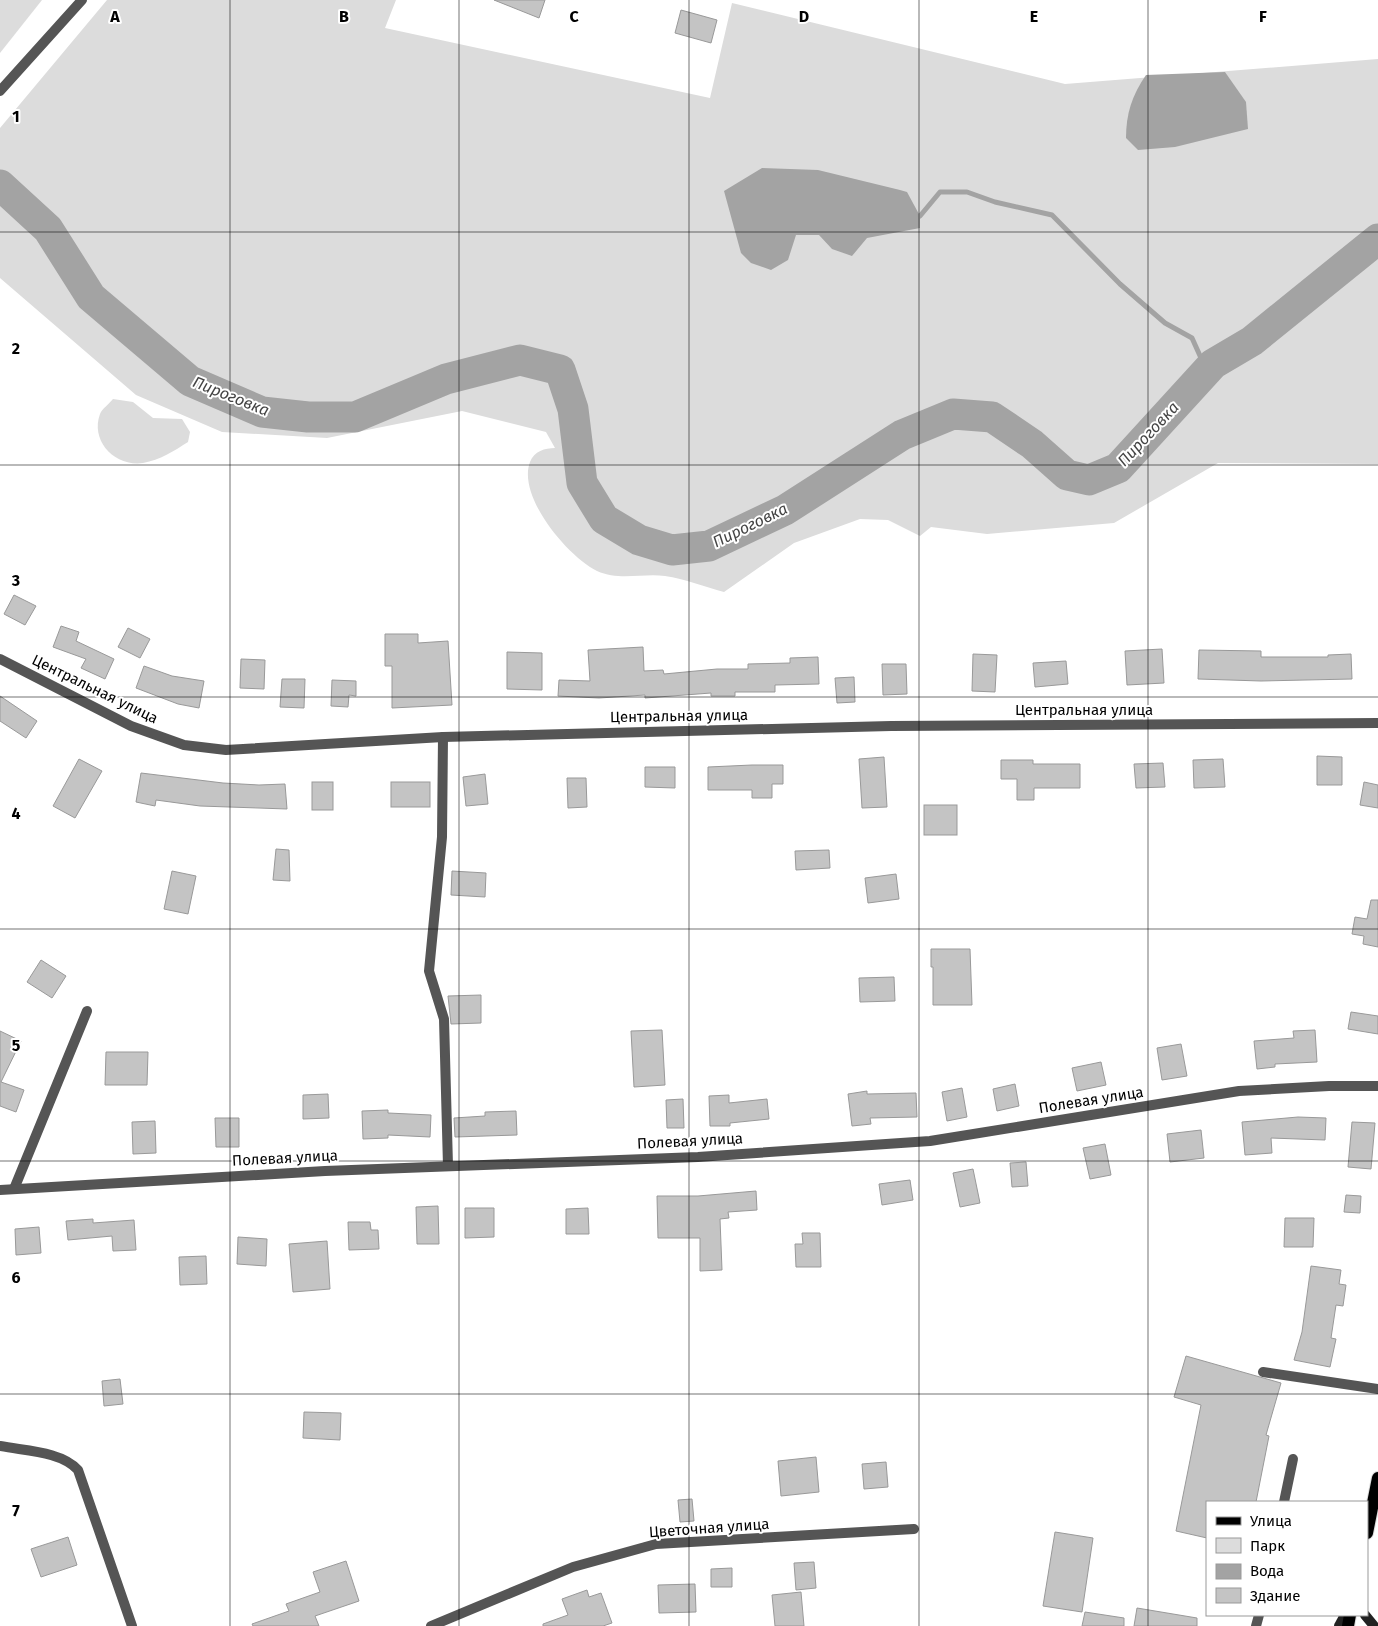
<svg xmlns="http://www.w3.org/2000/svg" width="1378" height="1626" viewBox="0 0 1378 1626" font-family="'Fira Sans',sans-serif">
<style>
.green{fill:#dcdcdc}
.water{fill:#a3a3a3}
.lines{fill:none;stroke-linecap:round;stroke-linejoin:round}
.stream{stroke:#a3a3a3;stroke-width:5}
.river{stroke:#a3a3a3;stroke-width:31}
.building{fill:#c4c4c4;stroke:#999}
.primary-casing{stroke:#dbdbdb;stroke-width:14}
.lane{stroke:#555;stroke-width:10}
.street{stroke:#555;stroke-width:10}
.secondary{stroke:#222;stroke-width:10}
.primary{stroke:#000;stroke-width:12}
.grid{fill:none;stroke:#000;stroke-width:1;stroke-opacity:0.55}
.labels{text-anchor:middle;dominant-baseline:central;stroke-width:4;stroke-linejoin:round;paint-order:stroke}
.street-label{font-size:15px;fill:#000;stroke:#fff}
.water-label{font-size:16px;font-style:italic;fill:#444;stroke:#fff}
.grid-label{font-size:16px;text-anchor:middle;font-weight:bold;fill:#000;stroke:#fff;stroke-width:4;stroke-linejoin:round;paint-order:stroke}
</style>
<rect width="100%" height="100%" fill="#fff"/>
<g class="green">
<path d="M0,0H42L0,53Z"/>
<path d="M107,0H396L385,28L710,98L732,3L1065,84L1378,59V464L1218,463L1114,523L987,534L931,527L920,536L888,520L860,519L794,543L724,592C705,587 685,579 665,576C643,573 619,581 597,571C567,556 517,496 530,462C534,451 545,448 555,448L546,432L462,411L327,438L222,432L136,395L0,278V128Z"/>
<path d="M113,399L133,402L153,418L182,419L190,432L188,442C174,451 160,460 143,463C115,467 90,441 100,414C102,409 110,403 113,399Z"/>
</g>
<g class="water">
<path d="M1225,72L1246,102L1248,129L1175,147L1138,150L1126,138C1126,114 1132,95 1146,75Z"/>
<path d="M762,168L818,170L900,190L907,192L920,216V228L867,238L852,256L832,249L819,235H796L788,260L771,270L751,263L741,253L724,191Z"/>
</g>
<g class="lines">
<path class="stream" d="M920,216L940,192H967L995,202L1052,215L1120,284L1165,323L1192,338L1201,358L1213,364"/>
<path class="river" d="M0,185L48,229L91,297L190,381L262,412L308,417H355L446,379L520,360L560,370L573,409L582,483L604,519L639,540L672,550L709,546L785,510L902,435L953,414L992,417L1032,444L1067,475L1089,480L1118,468L1213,364L1252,341L1378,239"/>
</g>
<g class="building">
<path d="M494,0H545L539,18Z"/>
<path d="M681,10L717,20L711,43L675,33Z"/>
<path d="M14,595L36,606L25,625L4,614Z"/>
<path d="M61,626L79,632L76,641L114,659L105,679L81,668L86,659L53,647Z"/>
<path d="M128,628L150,639L140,658L118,647Z"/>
<path d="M385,634H418V643L448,641L452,705L392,708V666H385Z"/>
<path d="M643,647L644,671L663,670L664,674L717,669H748V664L790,663V658L818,657L819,684L775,685V692H735V696H711V693L645,698V695L599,698L558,696L559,680L590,681L588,650Z"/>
<path d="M1162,649L1164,683L1127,685L1125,651Z"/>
<path d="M1199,650L1261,651V657H1328V655L1351,654L1352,679L1261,681L1198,679Z"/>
<path d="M507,652L542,653V690L507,689Z"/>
<path d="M973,654L997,655L995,692L972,691Z"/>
<path d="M241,659L265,660L264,689L240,688Z"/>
<path d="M1066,661L1068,684L1035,687L1033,663Z"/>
<path d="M882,664H906L907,694L883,695Z"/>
<path d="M144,666L172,676L204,681L199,708L178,704L136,688Z"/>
<path d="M854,677L855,702L837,703L835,678Z"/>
<path d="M282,679H305L304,708L280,707Z"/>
<path d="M332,680L356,681V696L349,695L348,707L331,706Z"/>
<path d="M0,696L37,721L26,738L0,721Z"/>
<path d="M1317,756L1342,757V785H1317Z"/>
<path d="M884,757L887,807L862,808L859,759Z"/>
<path d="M79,759L102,771L75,818L53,806Z"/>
<path d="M1223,759L1225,787L1194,788L1193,760Z"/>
<path d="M1001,760H1033V764H1080V788H1034V800H1017V779H1001Z"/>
<path d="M1163,763L1165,787L1136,788L1134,764Z"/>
<path d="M752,765H783V784H772V798H752V790H708V767Z"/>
<path d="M645,767H675V788L645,787Z"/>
<path d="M141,773L223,783L259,785L285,784L287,809L200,806L156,800L155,806L136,802Z"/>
<path d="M485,774L488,804L466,806L463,777Z"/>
<path d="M567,778H586L587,807L568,808Z"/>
<rect x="312" y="782" width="21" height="28"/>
<rect x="391" y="782" width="39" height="25"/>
<path d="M1364,782L1378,785V808L1360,805Z"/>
<rect x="924" y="805" width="33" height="30"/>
<path d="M276,849L289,850L290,881L273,880Z"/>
<path d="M829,850L830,868L796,870L795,851Z"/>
<path d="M172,871L196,876L188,914L164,909Z"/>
<path d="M452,871L486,873L485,897L451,895Z"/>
<path d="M896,874L899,899L868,903L865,878Z"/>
<path d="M1371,900H1378V947L1363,944L1364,936L1352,934L1355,917L1367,919Z"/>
<path d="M931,949H970L972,1005H933V967H931Z"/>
<path d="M41,960L66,976L52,998L27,982Z"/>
<path d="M894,977L895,1001L860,1002L859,978Z"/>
<path d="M481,995V1023L451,1024L448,996Z"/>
<path d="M1351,1012L1378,1016V1034L1348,1029Z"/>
<path d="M662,1030L665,1085L634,1087L631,1031Z"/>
<path d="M1315,1030L1317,1062L1275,1064V1067L1257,1069L1254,1041L1294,1038L1293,1031Z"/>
<path d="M0,1031L21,1041L1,1082L24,1090L16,1112L0,1106Z"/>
<path d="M1181,1044L1187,1076L1162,1080L1157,1048Z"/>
<path d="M106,1052H148L147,1085H105Z"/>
<path d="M1101,1062L1106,1085L1077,1091L1072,1068Z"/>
<path d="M1015,1084L1019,1106L997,1111L993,1089Z"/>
<path d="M962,1088L967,1117L947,1121L942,1092Z"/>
<path d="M867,1091V1094L916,1093L917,1117L870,1118L871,1124L852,1126L848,1094Z"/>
<path d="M328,1094L329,1118L303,1119V1095Z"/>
<path d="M729,1095V1103L767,1099L769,1119L730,1123V1126H710L709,1096Z"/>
<path d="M683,1099L684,1128H667L666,1100Z"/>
<path d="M388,1110V1113L431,1115L430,1137L388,1135V1138L363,1139L362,1111Z"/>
<path d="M516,1111L517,1135L455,1137L454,1118L485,1116V1112Z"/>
<path d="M1298,1117L1326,1118L1325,1140L1271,1138L1272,1153L1245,1155L1242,1122Z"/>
<path d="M215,1118H239V1147H216Z"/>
<path d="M155,1121L156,1153L133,1154L132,1122Z"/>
<path d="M1352,1122L1375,1123L1371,1169L1348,1167Z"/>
<path d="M1201,1130L1204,1158L1170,1162L1167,1134Z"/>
<path d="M1105,1144L1111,1175L1090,1179L1083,1148Z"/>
<path d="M1026,1162L1028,1186L1012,1187L1010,1163Z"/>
<path d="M973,1169L980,1203L960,1207L953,1173Z"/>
<path d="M910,1180L913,1200L882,1205L879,1184Z"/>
<path d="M756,1191L757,1210L728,1212L729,1218L720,1219L722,1270L700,1271V1238H658L657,1196H698Z"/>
<path d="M1346,1195L1361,1196L1360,1213L1344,1212Z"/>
<path d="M438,1206L439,1244H417L416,1207Z"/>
<path d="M465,1208H494V1237L465,1238Z"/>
<path d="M588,1208L589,1234H566V1209Z"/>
<path d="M1285,1218H1314L1313,1247H1284Z"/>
<path d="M93,1219V1223L134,1220L136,1250L113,1251L112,1236L68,1240L66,1221Z"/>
<path d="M348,1222H370L371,1230H378L379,1249L349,1250Z"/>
<path d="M39,1227L41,1253L16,1255L15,1229Z"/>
<path d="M802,1233H820L821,1267H796L795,1244H803Z"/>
<path d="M238,1237L267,1239L266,1266L237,1264Z"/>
<path d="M327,1241L330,1289L293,1292L289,1244Z"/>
<path d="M206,1256L207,1284L180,1285L179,1257Z"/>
<path d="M1311,1266L1341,1270L1339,1284L1346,1285L1343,1306L1336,1305L1331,1338L1336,1339L1330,1367L1294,1360L1302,1332Z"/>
<path d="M1186,1356L1281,1383L1266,1435L1269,1436L1256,1502H1207V1538L1176,1531L1201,1405L1174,1397Z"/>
<path d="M120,1379L123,1404L104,1406L102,1381Z"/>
<path d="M304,1412L341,1413L340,1440L303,1438Z"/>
<path d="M816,1457L819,1492L781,1496L778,1461Z"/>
<path d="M886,1462L888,1487L864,1489L862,1464Z"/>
<path d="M692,1499L694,1521L680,1522L678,1500Z"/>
<path d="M1055,1532L1093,1538L1082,1612L1043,1606Z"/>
<path d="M68,1537L77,1565L41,1577L31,1549Z"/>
<path d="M346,1561L359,1601L315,1616L319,1626H253L252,1624L289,1611L286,1604L320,1592L313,1572Z"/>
<path d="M814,1562L816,1588L796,1590L794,1563Z"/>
<path d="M732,1568V1587H711V1569Z"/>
<path d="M695,1584L696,1612L659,1613L658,1585Z"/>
<path d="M587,1590L589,1597L601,1593L612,1623L603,1626H543V1624L568,1615L562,1599Z"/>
<path d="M801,1592L804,1626H775L772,1595Z"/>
<path d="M1137,1608L1197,1618V1626H1134Z"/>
<path d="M1085,1612L1124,1618V1626H1082Z"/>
</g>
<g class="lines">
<g class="primary-casing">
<g id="primary">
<path d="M1367,1533L1378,1478"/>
<path d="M1348,1626L1350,1615"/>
</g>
</g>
<g class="lane">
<path d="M443,737L442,837L429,971L444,1019L448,1166"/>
<path d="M1263,1372L1378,1389"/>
<path d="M1284,1502L1293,1459"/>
<path d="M1256,1626L1259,1615"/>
</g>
<g class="street">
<path d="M0,91L82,0"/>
<path d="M0,659L131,726L184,745L226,750L443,737L891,726L1378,723"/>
<path d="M14,1189L87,1011"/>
<path d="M0,1190L325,1171L698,1157L930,1141L1239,1091L1329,1086H1378"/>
<path d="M0,1446C24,1451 61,1451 78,1470L132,1626"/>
<path d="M431,1626L573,1567L656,1544L914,1529"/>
</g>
<g class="secondary">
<path d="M1365,1615L1374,1626"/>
<path d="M1339,1626L1345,1615"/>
</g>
<use href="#primary" class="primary"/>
</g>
<path class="grid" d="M230,0V1626M459,0V1626M689,0V1626M919,0V1626M1148,0V1626M0,232H1378M0,465H1378M0,697H1378M0,929H1378M0,1161H1378M0,1394H1378"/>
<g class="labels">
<g class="street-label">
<text transform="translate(95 689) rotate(26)">Центральная улица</text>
<text x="1084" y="710">Центральная улица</text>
<text transform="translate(679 716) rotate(-1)">Центральная улица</text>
<text transform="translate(1091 1100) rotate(-9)">Полевая улица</text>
<text transform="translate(690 1141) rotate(-3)">Полевая улица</text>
<text transform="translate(285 1158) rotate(-3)">Полевая улица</text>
<text transform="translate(709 1528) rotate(-4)">Цветочная улица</text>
</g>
<g class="water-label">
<text transform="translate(231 396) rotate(22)">Пироговка</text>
<text transform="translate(1148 434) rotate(-47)">Пироговка</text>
<text transform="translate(750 525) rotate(-26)">Пироговка</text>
</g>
</g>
<g class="grid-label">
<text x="115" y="22">A</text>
<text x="344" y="22">B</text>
<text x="574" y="22">C</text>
<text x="804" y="22">D</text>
<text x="1034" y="22">E</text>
<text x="1263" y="22">F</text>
<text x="16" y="122">1</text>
<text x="16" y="354">2</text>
<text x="16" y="586">3</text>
<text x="16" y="819">4</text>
<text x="16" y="1051">5</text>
<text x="16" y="1283">6</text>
<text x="16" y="1516">7</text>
</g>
<rect x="1206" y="1501" width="162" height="115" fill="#ffffff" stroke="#999999"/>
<rect x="1216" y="1517" width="25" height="8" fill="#000000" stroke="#999999"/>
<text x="1250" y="1526" font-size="15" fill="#000000">Улица</text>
<rect x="1216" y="1538" width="25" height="15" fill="#dcdcdc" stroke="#999999"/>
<text x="1250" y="1551" font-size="15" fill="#000000">Парк</text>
<rect x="1216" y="1564" width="25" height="15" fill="#a3a3a3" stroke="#999999"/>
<text x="1250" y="1576" font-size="15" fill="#000000">Вода</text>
<rect x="1216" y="1588" width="25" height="15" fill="#c4c4c4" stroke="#999999"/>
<text x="1250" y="1601" font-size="15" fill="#000000">Здание</text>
</svg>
